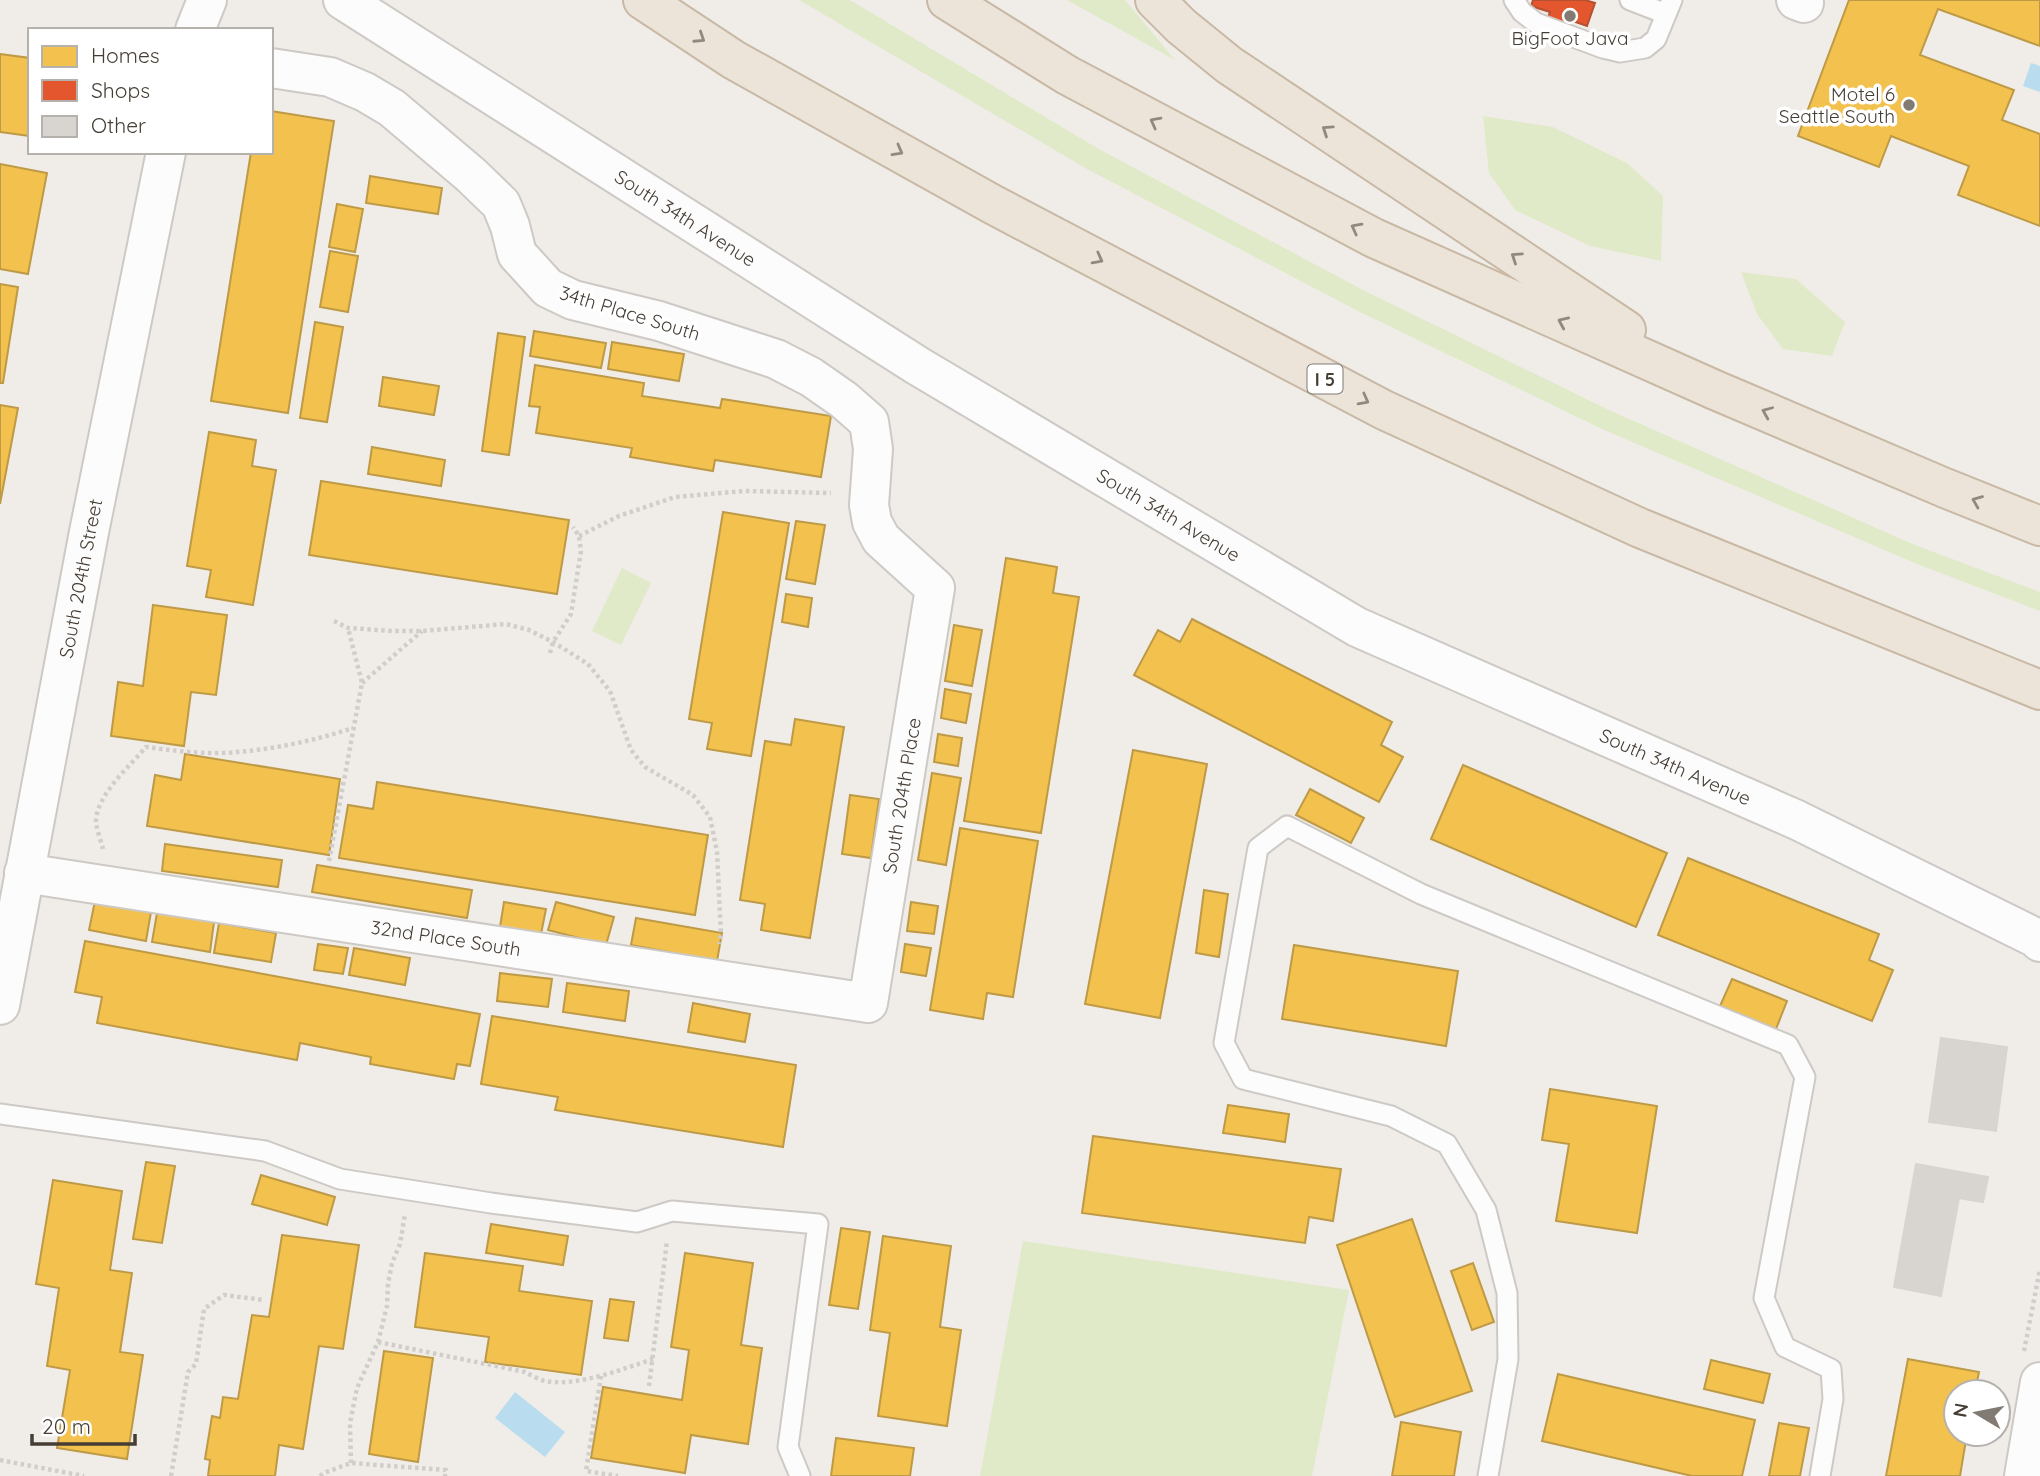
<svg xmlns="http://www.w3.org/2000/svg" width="2040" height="1476" viewBox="0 0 2040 1476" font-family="Quicksand,sans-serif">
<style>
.green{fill:#e0eac9}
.water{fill:#b9ddef}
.homes{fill:#f2c14e;stroke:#be9a46;stroke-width:2}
.shops{fill:#e4572e;stroke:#b55030;stroke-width:2}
.building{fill:#d8d4d0;stroke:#d8d4cf;stroke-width:2}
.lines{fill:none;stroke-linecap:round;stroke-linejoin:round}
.lane-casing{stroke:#cdc9c5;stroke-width:23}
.street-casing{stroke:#cdc9c5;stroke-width:42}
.highway-casing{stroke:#c8b8a4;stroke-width:42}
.path{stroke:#d1cdca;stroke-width:4.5;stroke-dasharray:3.5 3.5;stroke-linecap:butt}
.lane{stroke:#fdfcfc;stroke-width:19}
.street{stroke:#fdfcfc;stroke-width:38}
.highway{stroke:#ece4d8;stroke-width:38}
.oneway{stroke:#91897e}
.poi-dot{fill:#827b74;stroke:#fff;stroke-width:2.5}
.labels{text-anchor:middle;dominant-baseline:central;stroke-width:7;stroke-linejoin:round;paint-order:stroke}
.shield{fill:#fff;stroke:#7e7872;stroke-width:2}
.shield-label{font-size:18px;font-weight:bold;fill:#463e35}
.poi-label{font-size:19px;fill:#463e35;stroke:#fff}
.street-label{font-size:19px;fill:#463e35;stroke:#fff}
</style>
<rect width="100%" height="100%" fill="#f0ede9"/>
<g class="green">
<path d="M799,0H850L1097,148L1365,291L1609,410L1915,545L2040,592V611L1917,564L1604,430L1358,311L1087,169Z"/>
<path d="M1067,0H1125L1175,60Z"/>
<path d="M1483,116L1553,127L1627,163L1663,196L1661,261L1590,246L1515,210L1489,173Z"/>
<path d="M1741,272L1796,279L1845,322L1832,356L1783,349L1757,314Z"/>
<path d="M622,568L651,583L621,645L592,631Z"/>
<path d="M1023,1241L1349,1290L1312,1476H980Z"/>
</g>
<g class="water">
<path d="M2031,63L2040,66V92L2023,86Z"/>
<path d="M515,1392L565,1432L545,1457L495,1418Z"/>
</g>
<g class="homes">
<path d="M1849,0H2040V46L1938,9L1920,55L2014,90L2002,120L2040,134V226L1958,195L1969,166L1891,136L1879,167L1798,136Z"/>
<path d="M0,54L30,58V136L0,132Z"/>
<path d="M271,111L334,121L288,413L211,401L251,152H271Z"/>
<path d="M0,164L47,173L28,274L0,269Z"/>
<path d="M370,176L442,188L438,214L366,203Z"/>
<path d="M337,204L363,209L355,252L329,247Z"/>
<path d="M330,251L358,256L348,312L320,307Z"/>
<path d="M0,284L18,287L3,383H0Z"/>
<path d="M315,322L343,327L327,422L300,418Z"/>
<path d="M534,331L606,343L601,368L530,356Z"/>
<path d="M498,333L525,337L509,455L482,451Z"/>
<path d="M612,342L684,354L679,381L608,369Z"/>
<path d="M535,365L644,383L642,396L720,408L722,399L831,416L821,477L715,460L713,471L630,457L632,448L536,433L540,407L529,406Z"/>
<path d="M383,377L439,386L434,415L379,406Z"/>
<path d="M0,405L18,408L0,504Z"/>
<path d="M209,432L256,440L252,466L276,470L253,605L206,597L211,570L187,566Z"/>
<path d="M372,447L445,460L441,486L368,474Z"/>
<path d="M321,481L569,520L557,594L309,555Z"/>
<path d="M723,512L789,523L751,756L707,749L712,723L689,719Z"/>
<path d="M796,521L825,525L815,584L786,579Z"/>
<path d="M1006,558L1057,567L1053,593L1079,597L1041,833L964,821Z"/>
<path d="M786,594L812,598L808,627L782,622Z"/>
<path d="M153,605L227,615L216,695L191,692L184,746L111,736L118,682L143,686Z"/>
<path d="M1192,619L1392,722L1381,745L1403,757L1379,802L1134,675L1158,630L1180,642Z"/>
<path d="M954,625L982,630L972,686L945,681Z"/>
<path d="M945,689L971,694L966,723L941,718Z"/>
<path d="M795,719L844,727L810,938L761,930L765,904L740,900L765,741L791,745Z"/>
<path d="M938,734L962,738L958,766L934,762Z"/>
<path d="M1133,750L1207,764L1160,1018L1085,1004Z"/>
<path d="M185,754L340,779L329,855L147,826L155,775L181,780Z"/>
<path d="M1463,765L1667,853L1636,927L1431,839Z"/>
<path d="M932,773L961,778L946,865L918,860Z"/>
<path d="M377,782L708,835L695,915L339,858L348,805L373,809Z"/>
<path d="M1310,789L1364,818L1351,843L1296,815Z"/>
<path d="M850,795L879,799L871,858L842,854Z"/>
<path d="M960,828L1038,841L1013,997L987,993L983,1019L930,1010Z"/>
<path d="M165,844L282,860L278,887L162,871Z"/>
<path d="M1688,858L1879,934L1869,960L1893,970L1872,1021L1658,935Z"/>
<path d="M317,865L472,890L467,918L312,892Z"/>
<path d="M1204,890L1228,894L1219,957L1196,953Z"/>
<path d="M95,901L151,912L146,941L89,930Z"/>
<path d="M504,902L546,909L541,934L500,927Z"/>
<path d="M556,902L614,917L606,945L548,930Z"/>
<path d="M911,902L938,906L934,934L907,931Z"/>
<path d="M157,913L214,922L210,952L152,942Z"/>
<path d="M636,918L722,933L717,961L631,945Z"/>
<path d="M219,923L276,933L271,962L214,953Z"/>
<path d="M85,941L480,1014L470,1066L457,1064L454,1079L370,1064L371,1057L300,1043L297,1060L97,1023L102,997L75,992Z"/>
<path d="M318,944L348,948L343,974L314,970Z"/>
<path d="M905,944L931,948L926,976L901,972Z"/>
<path d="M1294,945L1458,971L1446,1046L1282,1019Z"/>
<path d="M354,948L410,958L405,985L349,975Z"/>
<path d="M500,973L552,979L548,1007L497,1001Z"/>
<path d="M1732,979L1787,1001L1776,1029L1720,1006Z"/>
<path d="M567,983L629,991L625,1021L563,1012Z"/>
<path d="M693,1003L750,1014L745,1042L688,1032Z"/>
<path d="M492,1016L796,1065L783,1147L555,1110L558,1097L481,1084Z"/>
<path d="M1550,1089L1657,1106L1637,1233L1556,1221L1569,1144L1542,1140Z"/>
<path d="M1228,1105L1289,1114L1285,1142L1223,1133Z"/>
<path d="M1093,1136L1341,1169L1333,1221L1309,1217L1305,1243L1082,1213Z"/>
<path d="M146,1162L175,1166L162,1243L133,1239Z"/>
<path d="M261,1175L335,1197L327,1225L252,1204Z"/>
<path d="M53,1180L122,1191L110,1270L132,1273L120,1352L143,1355L127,1459L57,1448L70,1370L47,1366L59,1288L36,1284Z"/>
<path d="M1412,1219L1472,1391L1395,1417L1337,1245Z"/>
<path d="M491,1224L568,1236L563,1265L486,1253Z"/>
<path d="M841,1228L870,1232L858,1309L829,1305Z"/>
<path d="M282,1235L359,1245L343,1349L319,1346L303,1449L279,1445L275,1476H208L210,1460L205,1459L212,1416L220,1418L223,1397L238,1399L252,1315L269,1317Z"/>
<path d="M883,1236L951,1246L940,1327L961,1330L947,1426L878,1416L890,1333L870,1330Z"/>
<path d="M425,1253L523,1266L519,1291L592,1301L581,1375L485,1362L489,1337L415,1327Z"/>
<path d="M685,1253L753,1263L741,1345L762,1348L748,1444L691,1435L685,1473L591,1458L603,1387L682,1400L689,1350L671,1347Z"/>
<path d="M1473,1263L1494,1322L1472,1330L1451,1271Z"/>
<path d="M610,1299L634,1302L628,1341L604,1338Z"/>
<path d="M384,1351L433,1358L418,1462L369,1454Z"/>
<path d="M1908,1359L1979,1372L1975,1392H1956V1434H1967L1960,1476H1886Z"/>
<path d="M1711,1360L1770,1374L1763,1403L1704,1389Z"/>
<path d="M1558,1374L1755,1420L1742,1476H1692L1542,1441Z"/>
<path d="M1401,1422L1461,1432L1454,1476H1392Z"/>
<path d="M1779,1423L1809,1428L1800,1476H1769Z"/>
<path d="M836,1438L914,1448L910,1476H831Z"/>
</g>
<path class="shops" d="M1533,0H1585L1595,3L1587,26L1567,19L1564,29L1546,22L1550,12L1531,6Z"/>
<g class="building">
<path d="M1941,1038L2007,1047L1996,1131L1929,1122Z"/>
<path d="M1916,1164L1988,1177L1983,1202L1959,1198L1941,1296L1894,1287Z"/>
</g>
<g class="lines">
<g class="lane-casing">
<g id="lane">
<path d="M1514,0L1522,12L1536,23L1603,48L1620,52L1645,48L1656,39L1672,0"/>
<path d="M1630,0L1666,14"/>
<path d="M0,1114L265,1151L340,1179L491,1203L637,1222L672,1211L818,1224L788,1447L800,1476"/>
<path d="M1488,1476L1508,1359L1507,1293L1486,1210L1447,1144L1391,1116L1243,1079L1224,1043L1258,848L1287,826L1421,894L1788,1045L1805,1077L1764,1298L1785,1347L1831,1369L1833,1399L1820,1476"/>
</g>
</g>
<g class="street-casing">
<g id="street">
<path id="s1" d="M343,0L918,366L1357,627L1797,820L2036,938L2040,942"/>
<path d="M1796,0L1804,3"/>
<path d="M195,30L207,0"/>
<path id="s2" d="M24,873L868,1003L935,588L881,539L872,522L869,505L873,449L869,422L844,400L811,377L776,359L659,321L573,300L548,288L517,254L510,226L501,204L471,175L392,108L365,92L330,77L271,68"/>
<path id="s3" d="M0,1005L89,532L166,152"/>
<path d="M2024,1476L2040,1382"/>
</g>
</g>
<g class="highway-casing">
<g id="highway">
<path d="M643,0L734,60L992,204L1384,410L1640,528L2040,690"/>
<path d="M947,0L1067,75L1374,238L1715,390L1945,488L2040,526"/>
<path d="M1155,0L1181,26L1229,65L1626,330"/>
</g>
</g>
<g class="path">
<path d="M579,536L619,516L675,497L744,491L831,493"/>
<path d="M334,621L348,628L392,631H422L506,624L529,630L553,642L588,664L610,691L631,750L645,767L693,795L710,817L717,852L721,935L719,944"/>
<path d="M550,653L553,642L571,614L581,551L579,536L573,527"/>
<path d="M362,683L422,631"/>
<path d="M103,849C101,841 97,831 96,822C96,795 130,766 146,747C176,751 207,755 237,752C276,749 316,740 353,728"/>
<path d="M329,861L362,683L348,628"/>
<path d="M378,1342L525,1372C531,1375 539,1380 545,1381C577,1387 623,1369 653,1359"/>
<path d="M2024,1351L2040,1269"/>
<path d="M601,1376L586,1471L618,1476"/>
<path d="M649,1386L667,1241"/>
<path d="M0,1460L84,1476"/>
<path d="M351,1463L350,1423L357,1388L378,1342L387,1306L388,1284L392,1263L400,1244L405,1214"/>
<path d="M171,1476L188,1372L196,1364L204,1309L224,1295L264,1300"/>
<path d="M320,1476L324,1473L351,1463L446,1470L445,1476"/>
</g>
<use href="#lane" class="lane"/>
<use href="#street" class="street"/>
<use href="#highway" class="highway"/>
</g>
<defs><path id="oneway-chevron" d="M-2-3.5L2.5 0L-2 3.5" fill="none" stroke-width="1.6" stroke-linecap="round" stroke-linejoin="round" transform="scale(1.75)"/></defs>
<g class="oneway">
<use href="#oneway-chevron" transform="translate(700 38) rotate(33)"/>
<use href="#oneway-chevron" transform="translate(1155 122) rotate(-152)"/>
<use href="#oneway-chevron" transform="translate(1327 130) rotate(-146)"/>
<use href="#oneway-chevron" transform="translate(898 151) rotate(29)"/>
<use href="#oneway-chevron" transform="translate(1356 228) rotate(-152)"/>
<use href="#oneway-chevron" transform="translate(1516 257) rotate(-146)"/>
<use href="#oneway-chevron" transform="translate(1098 259) rotate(28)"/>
<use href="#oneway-chevron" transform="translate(1563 322) rotate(-156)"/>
<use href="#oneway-chevron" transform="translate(1364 400) rotate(28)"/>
<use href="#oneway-chevron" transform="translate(1767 412) rotate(-157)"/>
<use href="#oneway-chevron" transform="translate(1977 501) rotate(-158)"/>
</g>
<g class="poi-dot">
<circle cx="1570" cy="16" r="7"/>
<circle cx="1909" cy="105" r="7"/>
</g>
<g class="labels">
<rect class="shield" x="1307.5" y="364.5" width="35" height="29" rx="5"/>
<g class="shield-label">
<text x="1325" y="379">I 5</text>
</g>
<g class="poi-label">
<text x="1570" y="38">BigFoot Java</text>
<text x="1895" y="94" text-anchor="end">Motel 6<tspan x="1895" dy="22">Seattle South</tspan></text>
</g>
<g class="street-label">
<text stroke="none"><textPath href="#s1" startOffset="406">South 34th Avenue</textPath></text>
<text transform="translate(630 313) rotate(17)">34th Place South</text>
<text stroke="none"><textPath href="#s1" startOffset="973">South 34th Avenue</textPath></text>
<text stroke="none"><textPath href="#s3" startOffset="434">South 204th Street</textPath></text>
<text stroke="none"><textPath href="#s1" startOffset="1540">South 34th Avenue</textPath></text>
<text stroke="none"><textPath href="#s2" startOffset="1064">South 204th Place</textPath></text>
<text stroke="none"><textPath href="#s2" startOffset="427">32nd Place South</textPath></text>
</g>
</g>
<rect x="28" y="28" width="245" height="126" fill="#ffffff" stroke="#b5b2ae" stroke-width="2"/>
<rect x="42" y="46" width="35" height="21" fill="#f2c14e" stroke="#b5b2ae" stroke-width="2"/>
<text x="91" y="63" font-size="21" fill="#463e35">Homes</text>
<rect x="42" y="80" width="35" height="21" fill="#e4572e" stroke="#b5b2ae" stroke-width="2"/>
<text x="91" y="98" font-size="21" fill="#463e35">Shops</text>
<rect x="42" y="116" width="35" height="21" fill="#d8d4d0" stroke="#b5b2ae" stroke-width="2"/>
<text x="91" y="133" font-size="21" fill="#463e35">Other</text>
<g transform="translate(1977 1413) rotate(280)"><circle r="33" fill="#ffffff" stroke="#b5b2ae" stroke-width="2"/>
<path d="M0-5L12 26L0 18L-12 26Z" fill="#827b74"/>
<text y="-10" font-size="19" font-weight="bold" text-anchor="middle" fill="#463e35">N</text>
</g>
<path d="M32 1434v10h103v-10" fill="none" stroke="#463e35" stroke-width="3.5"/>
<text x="42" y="1434" font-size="21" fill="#463e35" stroke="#ffffff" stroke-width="5" paint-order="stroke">20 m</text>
</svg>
